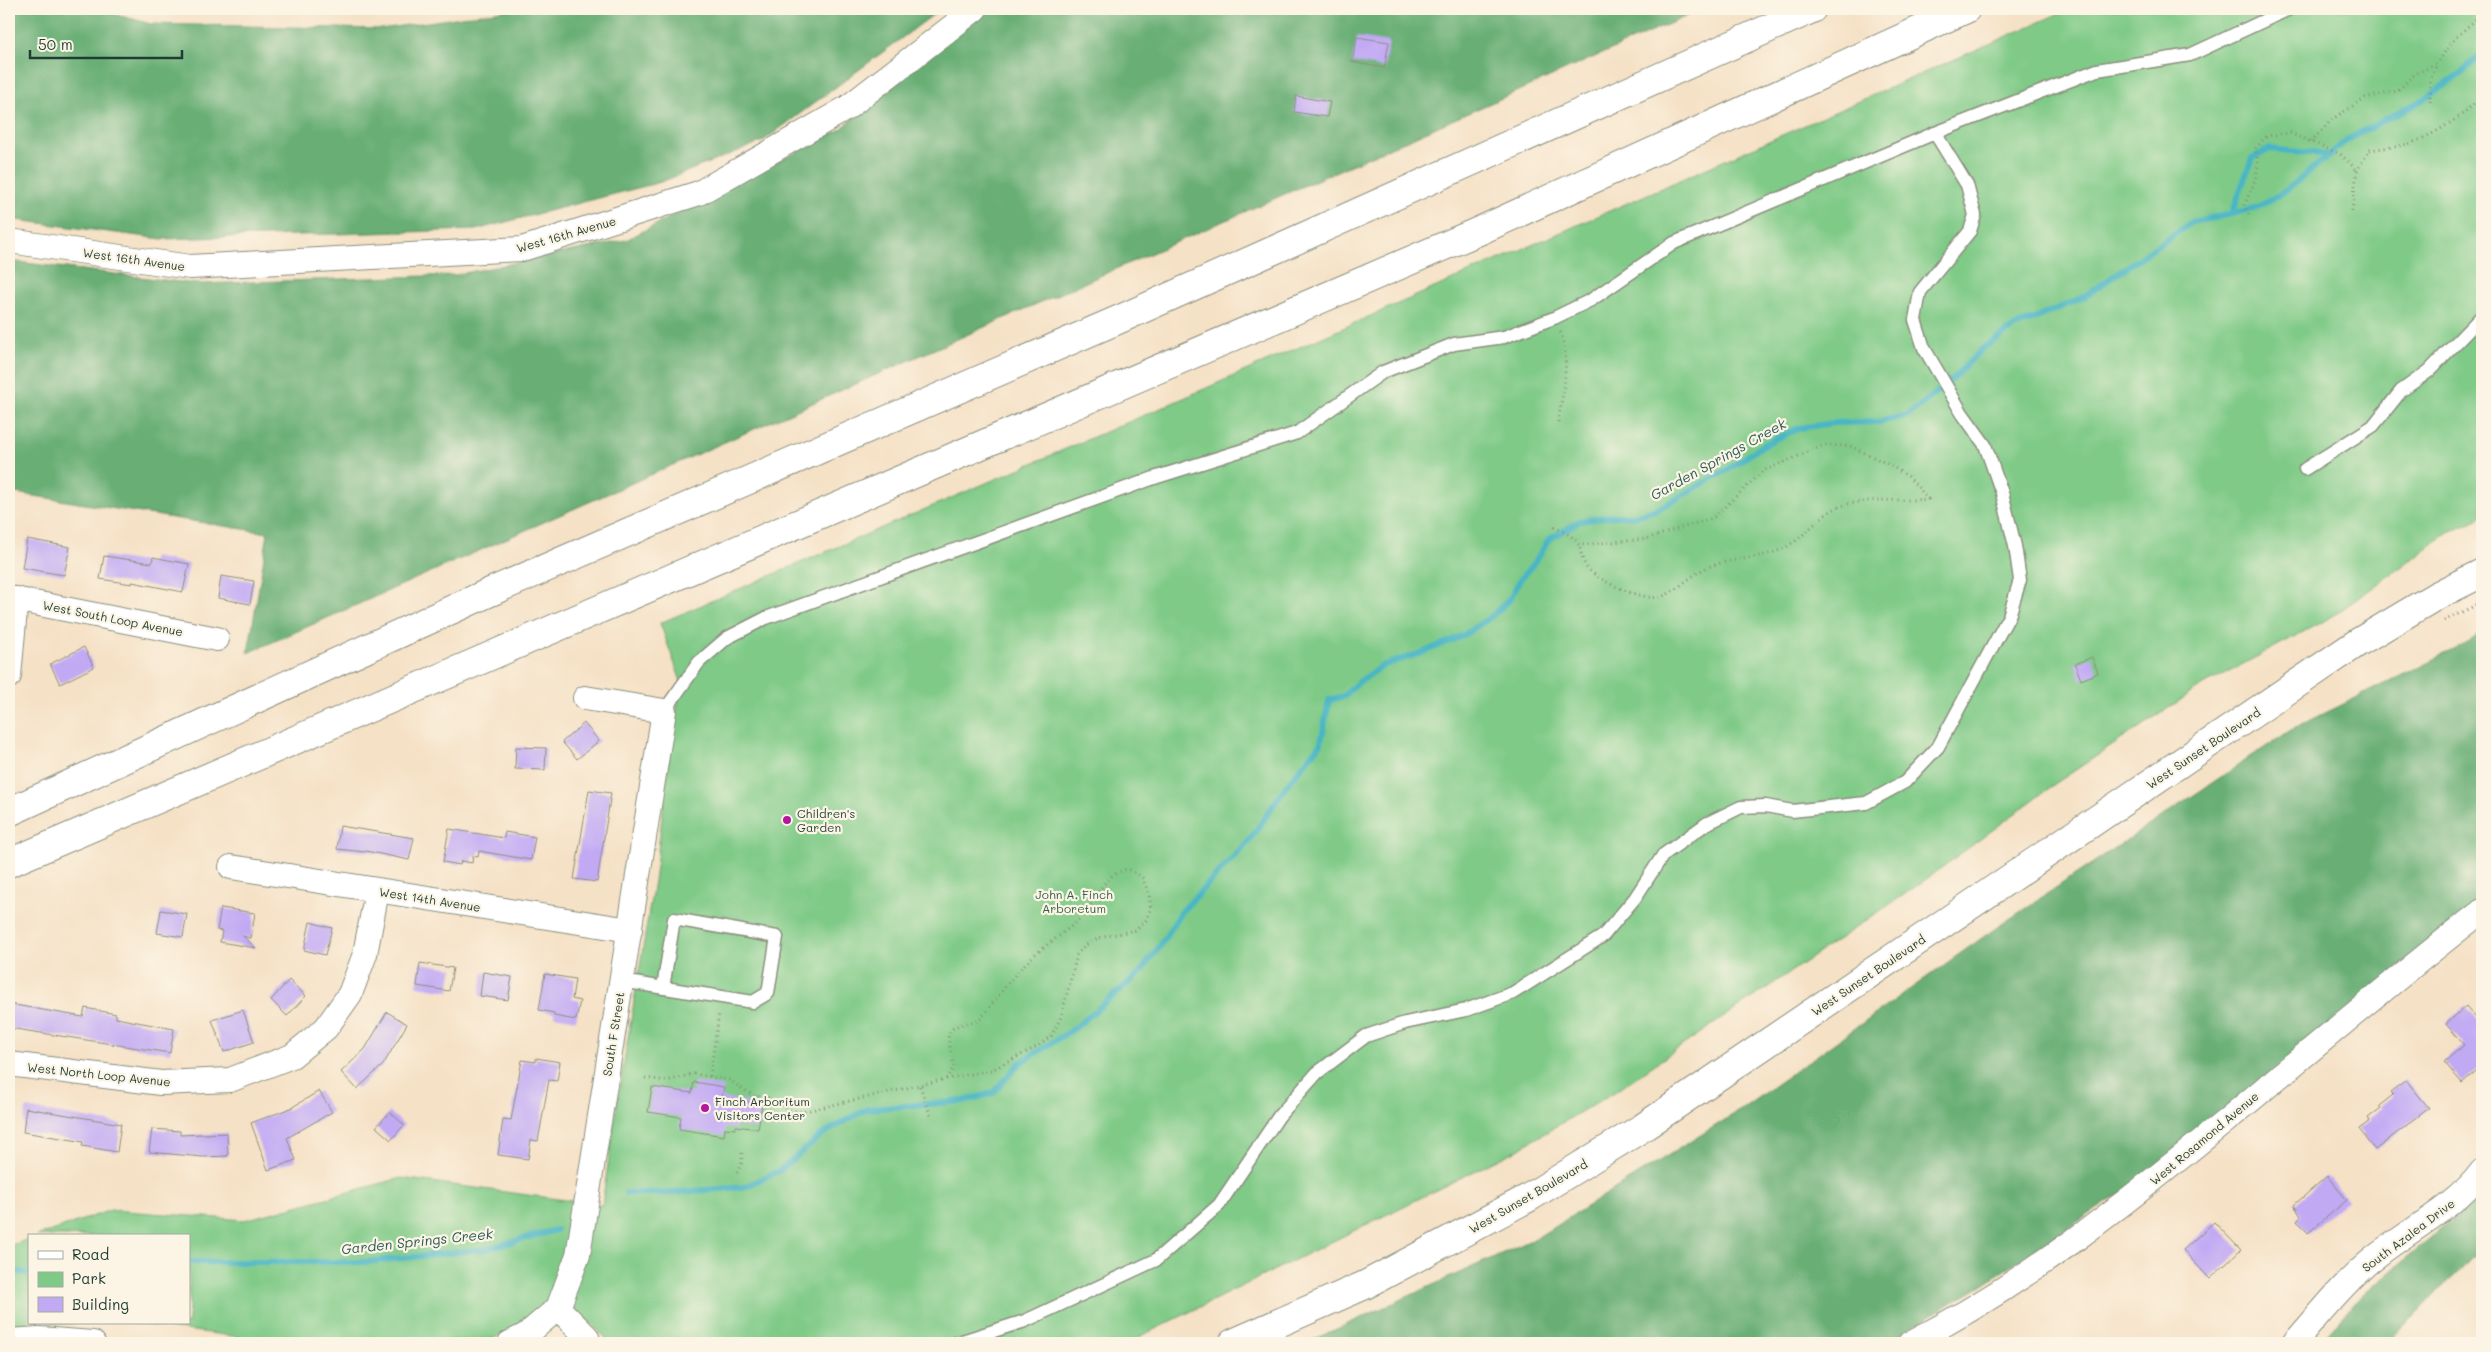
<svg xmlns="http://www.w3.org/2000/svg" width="2491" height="1352" viewBox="0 0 2491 1352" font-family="Mali,sans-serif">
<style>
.green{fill:#7fca87;stroke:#4f845e}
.forest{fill:#67ae74;stroke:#437654}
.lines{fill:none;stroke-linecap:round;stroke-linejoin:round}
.stream{stroke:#49b6c5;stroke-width:6}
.building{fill:#c1a9f4}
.service-casing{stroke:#8a8f7d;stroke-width:15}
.minor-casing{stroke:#8a8f7d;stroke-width:26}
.primary-casing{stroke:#8a8f7d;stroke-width:30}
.motorway-casing{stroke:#8a8f7d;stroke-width:30}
.path{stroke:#8a8f7d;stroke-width:3;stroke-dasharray:1 4;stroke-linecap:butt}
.service{stroke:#fff;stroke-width:12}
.minor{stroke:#fff;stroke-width:24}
.primary{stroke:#fff;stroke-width:28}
.motorway{stroke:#fff;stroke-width:28}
.poi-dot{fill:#b5179e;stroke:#fcf5e5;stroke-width:2}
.labels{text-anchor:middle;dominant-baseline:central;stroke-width:4.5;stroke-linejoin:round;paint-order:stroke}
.street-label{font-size:12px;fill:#1f3d34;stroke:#fcf5e5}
.poi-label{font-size:12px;fill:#1f3d34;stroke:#fcf5e5;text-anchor:start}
.park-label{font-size:12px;fill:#376049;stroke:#fcf5e5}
.water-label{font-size:14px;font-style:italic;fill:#2a5b58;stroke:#fcf5e5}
</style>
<rect width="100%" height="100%" fill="#fcf5e5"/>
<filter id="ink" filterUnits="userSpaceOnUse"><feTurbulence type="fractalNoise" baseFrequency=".02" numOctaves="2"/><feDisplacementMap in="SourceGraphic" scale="10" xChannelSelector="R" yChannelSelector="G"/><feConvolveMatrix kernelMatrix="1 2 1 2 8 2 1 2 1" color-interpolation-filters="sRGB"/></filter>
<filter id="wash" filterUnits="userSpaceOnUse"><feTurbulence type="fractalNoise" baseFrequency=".0096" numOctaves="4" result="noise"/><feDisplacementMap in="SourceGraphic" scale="20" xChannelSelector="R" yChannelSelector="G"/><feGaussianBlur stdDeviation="1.12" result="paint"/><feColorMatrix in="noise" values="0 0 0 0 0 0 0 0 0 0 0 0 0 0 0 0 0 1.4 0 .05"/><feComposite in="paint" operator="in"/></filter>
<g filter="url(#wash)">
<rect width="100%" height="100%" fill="#f5e1c6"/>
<g class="green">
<path d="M2069,9H2482V517L2451,531L2333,616L2200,687L2056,783L1921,883L1614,1092L1513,1152L1127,1343H605L606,1338L575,1309L540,1305L522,1324L494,1338L420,1343H287L131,1323H189V1236H37L111,1210L245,1220L401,1178L602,1205L614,1123L655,875L673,727L682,684L660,623L1161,408Z"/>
<path d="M29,1239V1323H74L9,1326V1246Z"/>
</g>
<g class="forest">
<path d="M9,9H95L151,24L381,29L515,9H941L763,141L661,182L475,230L162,239L9,219Z"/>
<path d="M989,9H1703L248,653L268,533L9,492V261L197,284L455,275L626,240L841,129L882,94Z"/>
<path d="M2482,632V899L2132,1186L1983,1284L1885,1343H1306L1538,1237L1739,1111L1996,928L2291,730L2469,642Z"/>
<path d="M2482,1183V1247L2387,1343H2319L2357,1300L2461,1212Z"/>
</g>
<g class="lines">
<g class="stream">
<path d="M2232,214L2252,158L2270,149L2331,155"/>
<path d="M626,1193H668L744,1187L779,1171L824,1133L867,1109L964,1101L993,1093L1020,1063L1075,1028L1139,974L1160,946L1182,911L1249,841L1287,785L1321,743L1329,700L1344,696L1356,684L1384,665L1424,652L1462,636L1492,616L1510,599L1521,578L1535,562L1549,539L1580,521L1612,516H1634L1658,509L1727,470L1765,444L1799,428L1834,423L1879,422L1908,415L1945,386L1983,348L2015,327L2082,298L2192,222L2232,214L2260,206L2287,190L2347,140L2424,99L2452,80L2482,55"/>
<path d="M189,1262H367L486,1249L556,1230"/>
<path d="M9,1271L29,1273"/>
</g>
</g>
<g id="blocks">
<g class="building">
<path d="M1357,37L1389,42L1384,68L1352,62Z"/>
<path d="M1296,96L1330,102L1327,117L1294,112Z"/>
<path d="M27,539L70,547L64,575L22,568Z"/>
<path d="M104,556L152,563L153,557L189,564L183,592L132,582V584L100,579Z"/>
<path d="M221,576L254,581L250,604L218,598Z"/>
<path d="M84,647L94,667L60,684L50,664Z"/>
<path d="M2092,657L2098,673L2081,680L2075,664Z"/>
<path d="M584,723L599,741L577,759L562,742Z"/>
<path d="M516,747L546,748L545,770L515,769Z"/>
<path d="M589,790L611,793L597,882L574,879Z"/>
<path d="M340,826L414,838L409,860L366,851L365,852L337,849Z"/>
<path d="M449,829L504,838L505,832L535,837L531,860L479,851L478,857L473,856L472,863L461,861L460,865L443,862Z"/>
<path d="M221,908L255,913L251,938L243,936L256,948L220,942L222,931L217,930Z"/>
<path d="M161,910L187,914L183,937L157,933Z"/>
<path d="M310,922L332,928L325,955L304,950Z"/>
<path d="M420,963L453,968L449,991L417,986Z"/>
<path d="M483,972L512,977L508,1000L480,996Z"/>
<path d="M545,974L575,979L572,999L580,1001L576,1020L554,1016V1013L539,1010Z"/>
<path d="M289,980L306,996L287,1016L271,1000Z"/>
<path d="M9,1004L83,1017L85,1008L116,1014V1018L174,1029L170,1053L9,1028Z"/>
<path d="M2466,1006L2482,1025V1066L2462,1083L2444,1062L2464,1045L2446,1024Z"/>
<path d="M243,1010L254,1042L224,1052L212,1020Z"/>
<path d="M387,1012L407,1024L383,1065L357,1089L341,1072L365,1049Z"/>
<path d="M536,1058L560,1062L557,1081L549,1080L538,1141L531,1140L528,1159L498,1155L503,1119L511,1120L522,1060L536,1062Z"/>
<path d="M2406,1080L2429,1108L2375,1150L2359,1129L2370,1121L2368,1118L2381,1108L2379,1106L2393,1095L2390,1092Z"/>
<path d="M694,1082L724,1087L722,1098L762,1104L758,1129L736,1126L735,1129L725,1128L724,1136L679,1129L681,1117L648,1112L652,1087L692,1093Z"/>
<path d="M319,1091L332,1112L287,1138L296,1160L268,1170L251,1123L291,1108Z"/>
<path d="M26,1108L121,1124L117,1152L82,1146L83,1142L73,1140L23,1132Z"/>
<path d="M390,1112L404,1125L391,1140L376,1127Z"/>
<path d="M152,1129L180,1131V1135L227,1133L228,1156L203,1157L149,1152Z"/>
<path d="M2327,1176L2347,1200L2308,1233L2297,1220L2301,1216L2294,1205Z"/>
<path d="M2214,1222L2241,1250L2210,1279L2183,1250Z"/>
</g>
</g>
</g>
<g filter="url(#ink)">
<use href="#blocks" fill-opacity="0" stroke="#8a8f7d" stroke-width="1"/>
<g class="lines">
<g class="service-casing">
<g id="service">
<path d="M2305,469L2373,426L2401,391L2429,371L2482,316"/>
<path d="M664,711L699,662L727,638L766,618L1154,478L1297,433L1383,372L1454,344L1504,337L1554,318L1591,300L1674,243L1935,133L2097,70L2190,55L2289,9"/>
<path d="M621,981L753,1002L768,993L777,937L674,919L663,988"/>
<path d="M956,1343L1025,1321L1156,1260L1219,1205L1279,1116L1317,1073L1366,1036L1405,1023L1466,1010L1513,993L1603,936L1635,898L1663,855L1706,824L1741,807L1766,806L1792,811L1866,803L1905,782L1938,747L2009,616L2020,580L2015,546L2002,493L1985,445L1962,413L1924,348L1915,320L1920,292L1970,231L1975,215L1967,185L1935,133"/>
</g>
</g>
<g class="minor-casing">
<g id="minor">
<path d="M9,241L190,267L522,249L699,193L847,108L975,9"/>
<path d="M9,598L217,639"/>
<path d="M9,676L16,599"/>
<path d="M231,867L630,930"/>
<path d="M9,1064L161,1083L230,1080L292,1056L326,1028L350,994L365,954L377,891"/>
<path d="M558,1308L578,1255L664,711L585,698"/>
<path d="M558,1308L587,1337L588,1343"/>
<path d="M9,1341L39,1339L93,1343"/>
<path d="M510,1343L526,1335L558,1308"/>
<path d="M1910,1343C2027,1283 2127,1202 2228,1119C2312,1049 2396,978 2482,911"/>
<path d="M2294,1343C2318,1316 2341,1286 2369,1262C2407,1230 2452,1211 2482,1171"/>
</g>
</g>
<g class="primary-casing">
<path id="primary" d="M1233,1343L1365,1285L1528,1198L1642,1128L2357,643L2436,596L2482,573"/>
</g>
<g class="motorway-casing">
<g id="motorway">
<path d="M9,812L488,593L1120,319L1812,9"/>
<path d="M9,863L1479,231L1966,9"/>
</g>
</g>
<g class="path">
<path d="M2430,102V81L2437,64"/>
<path d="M2311,142L2331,120L2365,98L2397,91L2415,74L2437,63L2455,38L2482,14"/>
<path d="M2352,211L2357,170L2370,150C2382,148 2396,147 2408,144C2429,138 2475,111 2482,91"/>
<path d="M2249,214L2244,206C2252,187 2263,169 2255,149L2267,136L2290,133L2340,154L2357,170"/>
<path d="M1558,422C1563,392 1571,360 1560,331"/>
<path d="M1554,527L1571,536L1579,545L1646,539L1713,518L1763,471L1824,445L1850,446L1890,465L1909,477L1928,499C1899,502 1869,497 1841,506C1820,514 1806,536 1786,547C1762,560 1731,557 1706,568C1693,574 1672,594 1661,597C1643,601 1601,582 1588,569C1583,564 1581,552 1579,545"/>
<path d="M2444,621L2482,602"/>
<path d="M710,1076L719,1013"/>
<path d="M645,1078L667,1081L694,1074L729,1080L755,1097L765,1096L790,1110L802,1112L946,1079L954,1068C948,1034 938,1027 979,1021C995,1001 1011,977 1030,959C1047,943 1068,932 1084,914C1099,897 1102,874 1128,869L1142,877L1149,894L1151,908L1146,920L1135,930L1099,938L1084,946L1077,955L1061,1017L1051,1036L1038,1046L992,1070L946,1079"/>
<path d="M920,1086L931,1117"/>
<path d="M737,1173L742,1162V1149"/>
</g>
<use href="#service" class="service"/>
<use href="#minor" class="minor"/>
<use href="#primary" class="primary"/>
<use href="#motorway" class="motorway"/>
</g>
</g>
<g class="poi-dot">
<circle cx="787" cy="820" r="5"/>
<circle cx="705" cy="1108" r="5"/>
</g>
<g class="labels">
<g class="street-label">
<text transform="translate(566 234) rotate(-16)">West 16th Avenue</text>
<text transform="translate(134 259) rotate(8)">West 16th Avenue</text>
<text transform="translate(113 618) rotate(11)">West South Loop Avenue</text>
<text transform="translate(2203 748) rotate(-34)">West Sunset Boulevard</text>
<text transform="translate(430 899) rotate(9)">West 14th Avenue</text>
<text transform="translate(1868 975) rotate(-34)">West Sunset Boulevard</text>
<text transform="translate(613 1034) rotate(-81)">South F Street</text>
<text transform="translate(99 1074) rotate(6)">West North Loop Avenue</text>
<text transform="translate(2204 1138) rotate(-40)">West Rosamond Avenue</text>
<text transform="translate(1528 1196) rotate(-30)">West Sunset Boulevard</text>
<text transform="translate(2408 1235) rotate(-37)">South Azalea Drive</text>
</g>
<g class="poi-label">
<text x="797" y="813">Children's<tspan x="797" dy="14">Garden</tspan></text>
<text x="715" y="1101">Finch Arboritum<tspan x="715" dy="14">Visitors Center</tspan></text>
</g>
<g class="park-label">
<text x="1074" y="894">John A. Finch<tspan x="1074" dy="14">Arboretum</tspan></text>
</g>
<g class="water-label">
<text transform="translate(1718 459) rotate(-29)">Garden Springs Creek</text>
<text transform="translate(417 1241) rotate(-6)">Garden Springs Creek</text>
</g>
</g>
<rect width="2491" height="1352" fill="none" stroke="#fcf5e5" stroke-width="30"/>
<rect x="28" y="1234" width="162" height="90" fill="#fcf5e5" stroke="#a4ab9e"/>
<rect x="38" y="1251" width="25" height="8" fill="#ffffff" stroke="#a4ab9e"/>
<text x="72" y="1260" font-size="15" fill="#1f3d34">Road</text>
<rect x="38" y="1272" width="25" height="15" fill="#7fca87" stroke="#a4ab9e"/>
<text x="72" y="1284" font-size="15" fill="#1f3d34">Park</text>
<rect x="38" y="1297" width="25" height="15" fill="#c1a9f4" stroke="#a4ab9e"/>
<text x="72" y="1310" font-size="15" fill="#1f3d34">Building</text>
<path d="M30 50v8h152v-8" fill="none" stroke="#1f3d34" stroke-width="2.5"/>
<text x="38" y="50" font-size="15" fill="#1f3d34" stroke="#fcf5e5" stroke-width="4" paint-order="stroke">50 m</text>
</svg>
